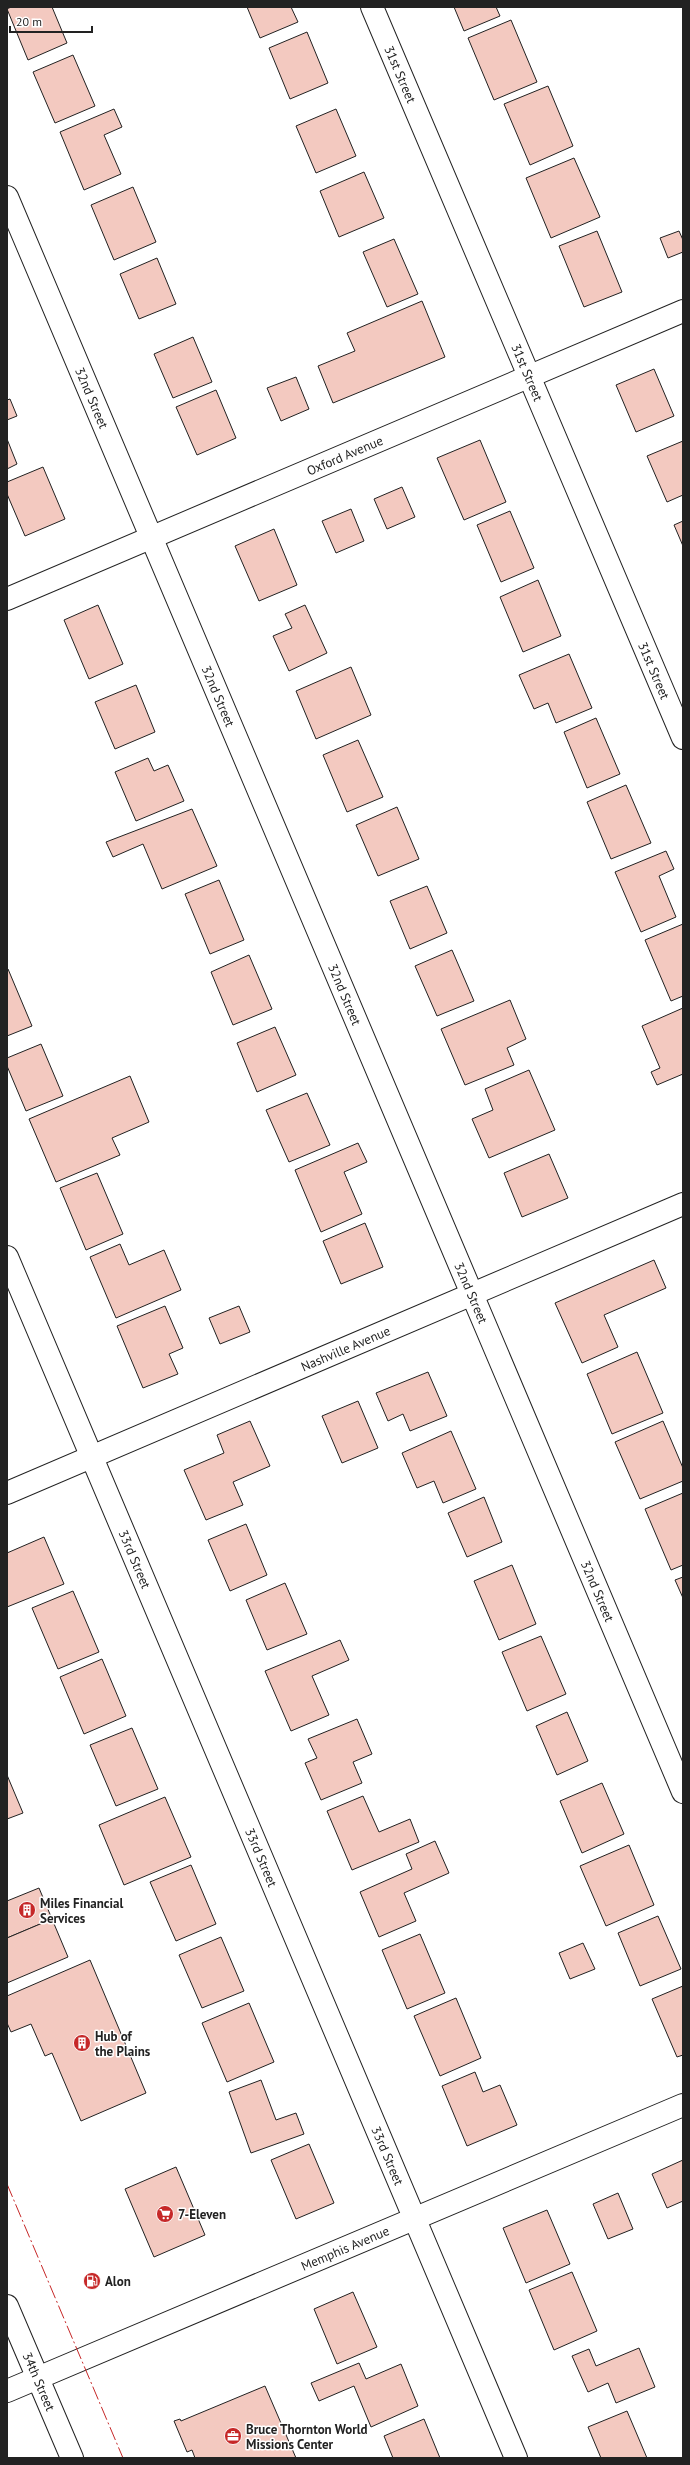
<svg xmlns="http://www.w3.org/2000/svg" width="690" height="2465" viewBox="0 0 690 2465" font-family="'PT Sans',sans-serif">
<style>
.building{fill:#f3c9c0;stroke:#222}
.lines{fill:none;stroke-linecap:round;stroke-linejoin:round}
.minor-casing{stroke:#222;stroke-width:24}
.major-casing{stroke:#222;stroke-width:24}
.minor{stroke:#fff;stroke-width:22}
.major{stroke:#fff;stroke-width:22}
.power{stroke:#c62828;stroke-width:1;stroke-dasharray:14 3 2 3;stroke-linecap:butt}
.labels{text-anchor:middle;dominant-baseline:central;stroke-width:3;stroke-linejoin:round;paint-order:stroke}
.street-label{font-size:13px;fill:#222;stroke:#fff}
.poi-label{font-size:13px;font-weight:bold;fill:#222;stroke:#fff;text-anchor:start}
</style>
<rect width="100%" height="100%" fill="#fff"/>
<g class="building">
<path d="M11,7H52L67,43L28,60L7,9Z"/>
<path d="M247,7H291L298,22L260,38Z"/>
<path d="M454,7H496L500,16L464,31Z"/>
<path d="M511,20L537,82L494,100L468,38Z"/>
<path d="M307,32L328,83L290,99L269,48Z"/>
<path d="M73,55L95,106L55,123L33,72Z"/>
<path d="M548,86L573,146L530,165L504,104Z"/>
<path d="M114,109L122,127L104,135L121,174L84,190L60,132Z"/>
<path d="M336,109L356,156L316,173L296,126Z"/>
<path d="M574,158L600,217L551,238L526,178Z"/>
<path d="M364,172L384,218L339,237L320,191Z"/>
<path d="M133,187L156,242L114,260L91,205Z"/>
<path d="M597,231L622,292L584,307L559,246Z"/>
<path d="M679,231L683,240V252L668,258L660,238Z"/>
<path d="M394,239L418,294L387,307L363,252Z"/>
<path d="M157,258L176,304L139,319L120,274Z"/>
<path d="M422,301L445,357L333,403L318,366L355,351L347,333Z"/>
<path d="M193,337L212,382L173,398L154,354Z"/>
<path d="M654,369L674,416L636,432L616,385Z"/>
<path d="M296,377L309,409L281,421L267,388Z"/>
<path d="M216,390L236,438L197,455L176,407Z"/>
<path d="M10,399L17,416L7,420V400Z"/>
<path d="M7,439L17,464L7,469Z"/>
<path d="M480,440L506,502L464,520L437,458Z"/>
<path d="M683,441V495L667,502L647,456Z"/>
<path d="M43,467L65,519L25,536L7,494V482Z"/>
<path d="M402,487L415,517L387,529L374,499Z"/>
<path d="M351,509L364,541L336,553L322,521Z"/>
<path d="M510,511L534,568L501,582L477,525Z"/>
<path d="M683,521V546L674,525Z"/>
<path d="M274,529L297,585L259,601L235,546Z"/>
<path d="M538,580L561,636L523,652L500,597Z"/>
<path d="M98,605L123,664L89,679L64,620Z"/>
<path d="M305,605L327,653L289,671L273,636L292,628L285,614Z"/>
<path d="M569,654L592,708L556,723L548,703L534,709L519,675Z"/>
<path d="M351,667L371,715L316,739L296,691Z"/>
<path d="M136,685L155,732L115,749L95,702Z"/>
<path d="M596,718L620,774L587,788L564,732Z"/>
<path d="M358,740L383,797L347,812L323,755Z"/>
<path d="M148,758L154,771L168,765L184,801L136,821L115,772Z"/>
<path d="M626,785L651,843L611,859L587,802Z"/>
<path d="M397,807L419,859L378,876L356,825Z"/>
<path d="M192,809L217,866L162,889L143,844L113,857L106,842Z"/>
<path d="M666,851L674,869L659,876L676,917L641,932L615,872Z"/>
<path d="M219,880L244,940L210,954L185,894Z"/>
<path d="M427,886L447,933L410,949L390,901Z"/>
<path d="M683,924V996L671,1001L645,940Z"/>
<path d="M452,950L474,1001L437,1016L415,966Z"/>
<path d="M249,955L272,1009L233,1025L211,972Z"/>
<path d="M8,969L32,1026L7,1036V970Z"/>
<path d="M510,1000L526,1039L507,1048L514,1065L465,1085L441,1029Z"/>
<path d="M683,1008V1074L657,1085L651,1072L660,1068L642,1026Z"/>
<path d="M275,1027L296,1075L257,1092L237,1043Z"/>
<path d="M41,1044L63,1096L26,1111L7,1066V1058Z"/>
<path d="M529,1070L555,1130L489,1158L472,1119L493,1110L485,1089Z"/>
<path d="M130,1076L149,1122L112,1138L120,1155L56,1182L29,1119Z"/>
<path d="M307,1093L330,1145L289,1162L266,1110Z"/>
<path d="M358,1143L367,1162L344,1172L362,1214L321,1232L295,1170Z"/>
<path d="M549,1154L568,1198L522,1217L504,1173Z"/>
<path d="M97,1173L123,1234L86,1250L60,1188Z"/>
<path d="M365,1223L383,1267L341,1284L323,1241Z"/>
<path d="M120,1244L129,1265L164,1250L181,1290L116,1318L90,1257Z"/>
<path d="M654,1260L666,1288L604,1315L618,1347L582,1363L555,1303Z"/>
<path d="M165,1306L183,1348L169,1354L178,1374L143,1388L117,1326Z"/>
<path d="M239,1306L250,1332L220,1344L209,1318Z"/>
<path d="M637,1352L663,1413L612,1434L587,1374Z"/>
<path d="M428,1372L447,1416L410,1431L403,1414L388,1421L376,1393Z"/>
<path d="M358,1401L378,1448L342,1463L322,1416Z"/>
<path d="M250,1421L270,1466L233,1482L243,1505L206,1520L184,1470L224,1453L217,1435Z"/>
<path d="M663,1421L683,1468V1481L640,1499L615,1442Z"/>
<path d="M451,1431L476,1489L443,1503L434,1481L417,1488L402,1453Z"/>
<path d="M683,1493V1565L671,1570L645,1509Z"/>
<path d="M484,1497L502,1542L467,1557L448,1513Z"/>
<path d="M246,1524L267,1575L230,1591L208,1540Z"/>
<path d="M44,1537L64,1584L7,1607V1553Z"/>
<path d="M512,1565L536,1624L499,1640L474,1581Z"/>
<path d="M683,1577V1598L675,1580Z"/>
<path d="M285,1583L307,1634L267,1650L246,1600Z"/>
<path d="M73,1591L99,1652L58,1669L32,1608Z"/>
<path d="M541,1636L566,1694L527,1711L502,1652Z"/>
<path d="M340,1640L349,1660L312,1676L329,1715L291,1731L265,1671Z"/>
<path d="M102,1659L126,1716L84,1734L60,1677Z"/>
<path d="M567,1712L588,1761L557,1775L536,1726Z"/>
<path d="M357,1719L372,1754L353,1762L362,1783L321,1800L305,1763L317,1758L308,1739Z"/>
<path d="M132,1728L158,1789L116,1806L90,1745Z"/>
<path d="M7,1775L23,1813L7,1819Z"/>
<path d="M602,1783L624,1834L582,1853L560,1801Z"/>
<path d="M363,1796L379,1832L410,1819L419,1842L352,1870L327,1811Z"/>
<path d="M165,1797L191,1857L124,1885L99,1825Z"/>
<path d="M435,1841L449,1873L404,1893L416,1921L379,1937L360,1892L412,1869L406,1854Z"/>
<path d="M629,1845L654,1905L606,1926L580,1866Z"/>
<path d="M191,1865L216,1924L176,1941L150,1882Z"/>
<path d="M39,1888L52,1919L7,1938V1901Z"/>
<path d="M658,1916L681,1969L640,1986L618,1933Z"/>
<path d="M52,1919L68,1957L7,1983V1938Z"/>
<path d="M420,1934L445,1993L407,2009L382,1950Z"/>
<path d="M221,1937L244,1991L202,2008L179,1955Z"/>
<path d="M583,1943L595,1969L570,1979L559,1953Z"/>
<path d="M90,1960L146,2093L81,2121L52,2053L45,2056L31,2024L11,2032L7,2023V1996Z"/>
<path d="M683,1986V2055L677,2057L652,1999Z"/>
<path d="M456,1998L481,2058L440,2076L414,2016Z"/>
<path d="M249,2003L274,2062L227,2082L202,2023Z"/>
<path d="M475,2072L483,2092L500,2085L517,2125L467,2146L442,2086Z"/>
<path d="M261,2080L276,2120L296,2113L304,2134L251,2153L229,2092Z"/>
<path d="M309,2144L334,2203L296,2219L271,2160Z"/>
<path d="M683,2160V2201L667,2208L652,2174Z"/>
<path d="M176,2167L205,2235L154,2257L125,2189Z"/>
<path d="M618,2193L633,2229L608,2239L593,2204Z"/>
<path d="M547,2210L570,2264L526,2283L503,2228Z"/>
<path d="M572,2272L597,2331L554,2350L529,2290Z"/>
<path d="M353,2292L377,2347L337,2364L314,2309Z"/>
<path d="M639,2348L655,2387L616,2403L608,2383L588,2392L572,2356L589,2349L596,2366Z"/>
<path d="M359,2363L366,2379L401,2364L418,2406L371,2427L354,2386L319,2401L311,2383Z"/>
<path d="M265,2386L296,2458H195L192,2450L187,2452L174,2421L180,2419L181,2421Z"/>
<path d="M627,2411L647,2458H601L588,2427Z"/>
<path d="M424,2419L440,2458H393L384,2436Z"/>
</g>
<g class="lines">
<g class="minor-casing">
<g id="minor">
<path id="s1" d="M372,7L683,738"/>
<path id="s2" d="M7,197L683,1792"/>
<path id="s3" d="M7,599L683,311"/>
<path id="s4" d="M7,1257L516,2458"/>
<path id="s5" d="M7,1493L683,1204"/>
<path id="s6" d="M7,2391L683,2105"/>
</g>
</g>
<g class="major-casing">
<g id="major">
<path id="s7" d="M7,2306L72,2458"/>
</g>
</g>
<use href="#minor" class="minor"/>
<use href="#major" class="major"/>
<path class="power" d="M7,2184L123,2458"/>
</g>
<defs>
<g id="building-disc" transform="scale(0.9)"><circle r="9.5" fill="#c62828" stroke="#fff"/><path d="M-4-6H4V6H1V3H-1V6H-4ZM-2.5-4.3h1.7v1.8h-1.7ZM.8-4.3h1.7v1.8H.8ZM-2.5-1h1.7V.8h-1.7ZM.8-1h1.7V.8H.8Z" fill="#fff"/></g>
<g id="supermarket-disc" transform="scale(0.9)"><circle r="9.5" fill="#c62828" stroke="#fff"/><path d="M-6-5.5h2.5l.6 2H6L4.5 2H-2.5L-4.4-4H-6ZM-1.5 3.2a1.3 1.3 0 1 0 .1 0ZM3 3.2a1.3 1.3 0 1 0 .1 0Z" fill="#fff"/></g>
<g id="fuel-disc" transform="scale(0.9)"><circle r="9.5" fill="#c62828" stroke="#fff"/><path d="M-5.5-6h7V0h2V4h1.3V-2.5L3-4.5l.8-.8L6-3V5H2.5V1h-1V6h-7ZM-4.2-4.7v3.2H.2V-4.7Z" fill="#fff"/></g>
<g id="office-disc" transform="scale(0.9)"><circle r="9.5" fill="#c62828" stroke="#fff"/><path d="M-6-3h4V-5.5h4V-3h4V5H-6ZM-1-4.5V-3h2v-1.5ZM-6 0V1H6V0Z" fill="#fff"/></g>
</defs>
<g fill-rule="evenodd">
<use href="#building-disc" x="27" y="1910"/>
<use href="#building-disc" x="82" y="2043"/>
<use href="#supermarket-disc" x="165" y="2214"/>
<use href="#fuel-disc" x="92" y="2281"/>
<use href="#office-disc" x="233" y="2436"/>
</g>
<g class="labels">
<g class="street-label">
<text stroke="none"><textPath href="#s1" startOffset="73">31st Street</textPath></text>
<text stroke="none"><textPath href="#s1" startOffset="397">31st Street</textPath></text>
<text stroke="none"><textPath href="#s2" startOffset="218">32nd Street</textPath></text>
<text stroke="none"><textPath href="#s3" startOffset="367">Oxford Avenue</textPath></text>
<text stroke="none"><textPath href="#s1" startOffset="721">31st Street</textPath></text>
<text stroke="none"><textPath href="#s2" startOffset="542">32nd Street</textPath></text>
<text stroke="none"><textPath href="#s2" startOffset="866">32nd Street</textPath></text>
<text stroke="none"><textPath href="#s2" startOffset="1190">32nd Street</textPath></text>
<text stroke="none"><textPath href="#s5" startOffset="368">Nashville Avenue</textPath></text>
<text stroke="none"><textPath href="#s4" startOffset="328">33rd Street</textPath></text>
<text stroke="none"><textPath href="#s2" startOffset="1514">32nd Street</textPath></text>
<text stroke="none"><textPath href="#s4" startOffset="652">33rd Street</textPath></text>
<text stroke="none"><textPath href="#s4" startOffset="976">33rd Street</textPath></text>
<text stroke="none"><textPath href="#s6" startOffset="367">Memphis Avenue</textPath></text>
<text stroke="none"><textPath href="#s7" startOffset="82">34th Street</textPath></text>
</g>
<g class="poi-label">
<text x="40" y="1903">Miles Financial<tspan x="40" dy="15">Services</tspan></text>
<text x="95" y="2036">Hub of<tspan x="95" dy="15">the Plains</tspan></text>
<text x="178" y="2214">7-Eleven</text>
<text x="105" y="2281">Alon</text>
<text x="246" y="2429">Bruce Thornton World<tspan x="246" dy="15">Missions Center</tspan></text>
</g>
</g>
<rect width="690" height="2465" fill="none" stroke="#222222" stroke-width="16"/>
<path d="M10 26v6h82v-6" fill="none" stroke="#222222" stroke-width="2"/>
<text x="16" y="26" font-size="12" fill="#222222" stroke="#ffffff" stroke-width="3" paint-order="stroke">20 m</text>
</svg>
